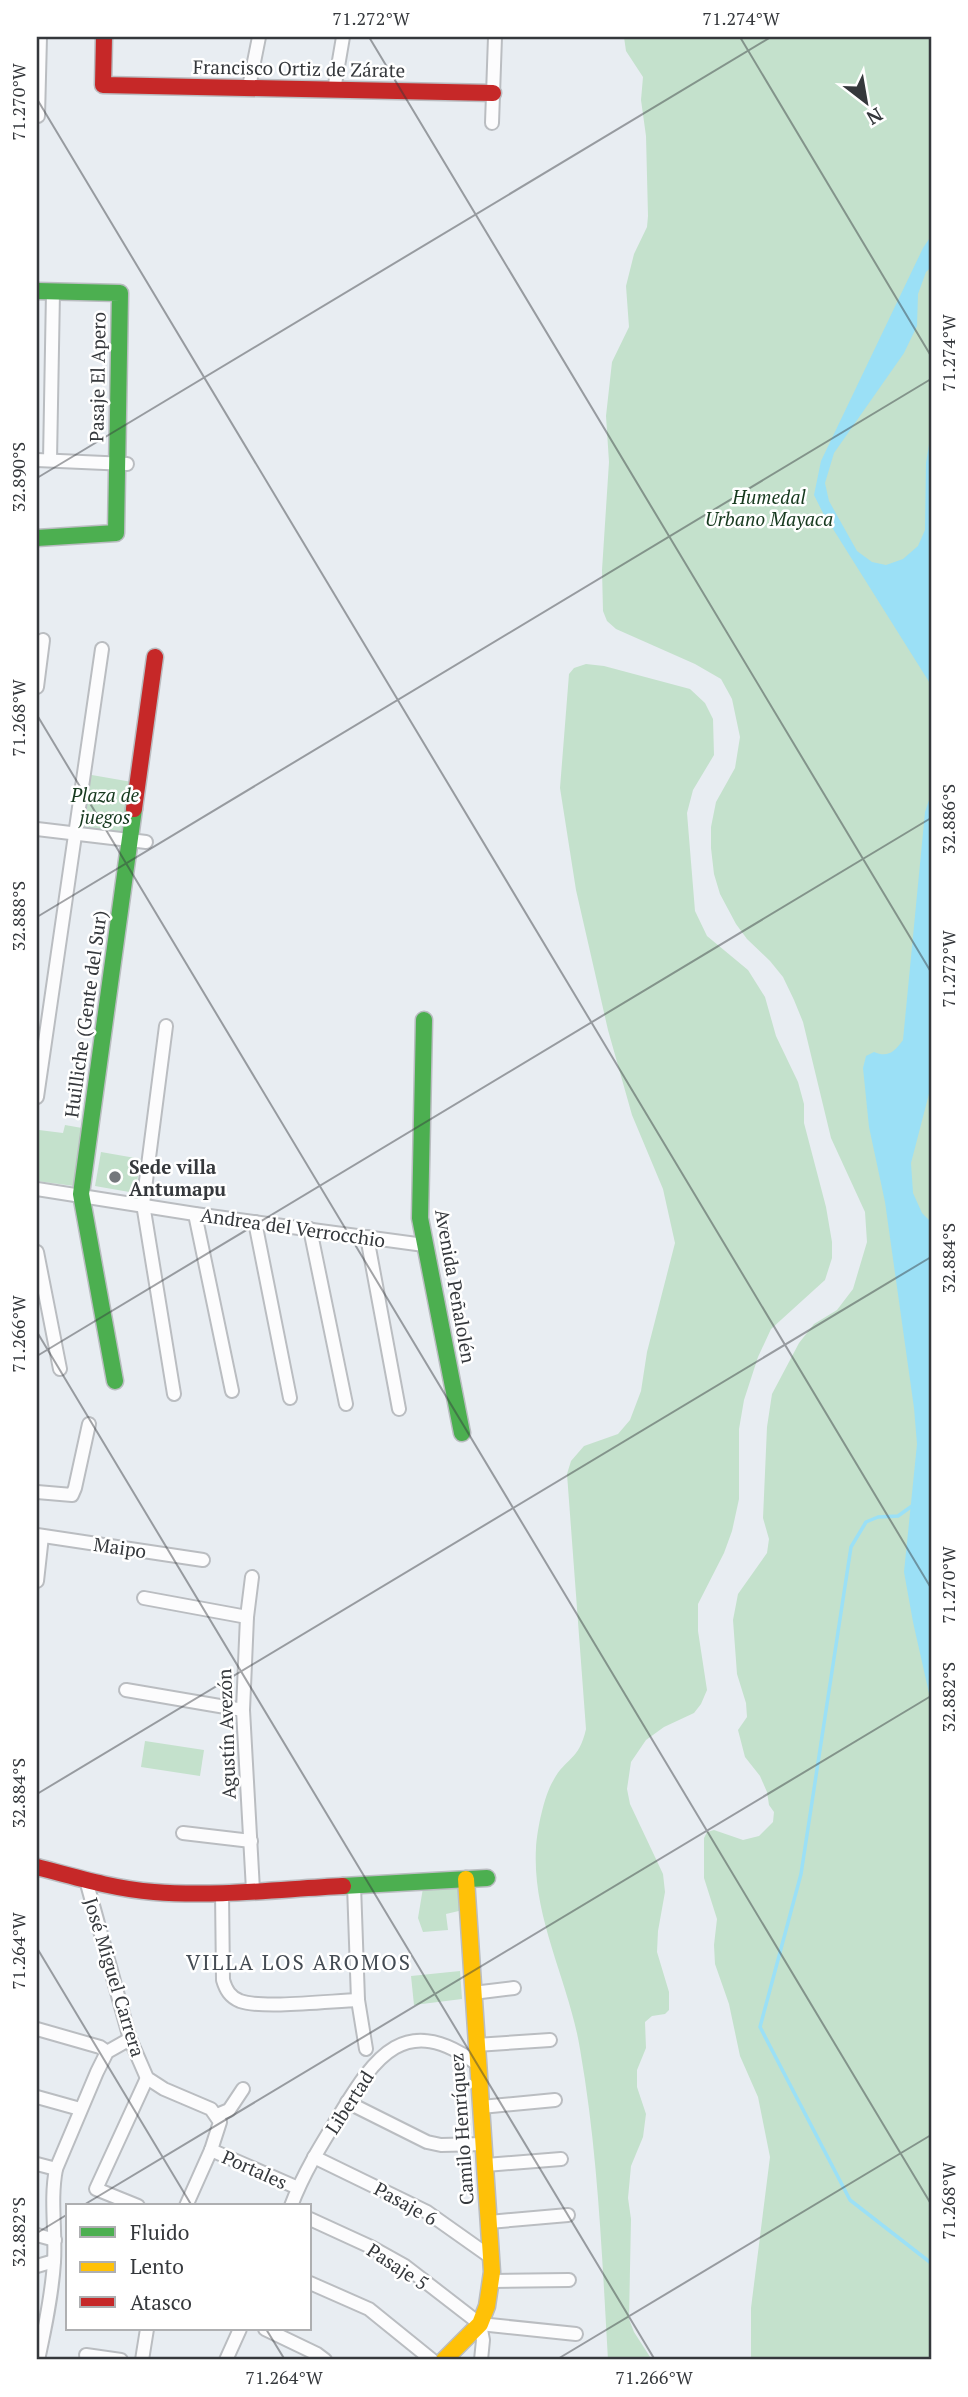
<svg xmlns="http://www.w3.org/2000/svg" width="968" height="2397" viewBox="0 0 968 2397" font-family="'PT Serif',serif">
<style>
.green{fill:#c4e1cc}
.water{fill:#9be0f6}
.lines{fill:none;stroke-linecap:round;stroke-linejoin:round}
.stream{stroke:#9be0f6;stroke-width:3.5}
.street-casing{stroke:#babdc1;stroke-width:16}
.fast-casing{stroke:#babdc1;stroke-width:19}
.slow-casing{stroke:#babdc1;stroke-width:19}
.jam-casing{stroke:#babdc1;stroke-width:19}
.street{stroke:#fcfcfd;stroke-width:12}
.fast{stroke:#4caf50;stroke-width:16}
.slow{stroke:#ffc107;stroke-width:16}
.jam{stroke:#c62828;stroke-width:16}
.ticks{fill:none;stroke:#35383c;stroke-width:2;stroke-opacity:0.45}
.poi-dot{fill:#74777c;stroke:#fff;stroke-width:2.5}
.labels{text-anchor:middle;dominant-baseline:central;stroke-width:5;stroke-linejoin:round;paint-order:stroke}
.street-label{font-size:19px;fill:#35383c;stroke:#fff}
.park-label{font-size:19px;font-style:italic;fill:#16391e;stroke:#fff}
.poi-label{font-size:19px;font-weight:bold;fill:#35383c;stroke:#fff;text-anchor:start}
.neighbourhood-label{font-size:21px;letter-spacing:2px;fill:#444b53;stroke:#fff}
.neatline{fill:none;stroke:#35383c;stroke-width:2.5}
.ticks-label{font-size:18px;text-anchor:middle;fill:#35383c}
</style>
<rect width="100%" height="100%" fill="#e8edf2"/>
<g class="green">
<path d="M624,37H931V2360H751V2308L770,2157L758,2097L740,2056L729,2004L715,1964L714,1945L717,1919L704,1878V1838L707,1832L714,1830L743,1840L759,1836L773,1822L774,1812L769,1805L767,1792L760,1776L745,1757L738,1730L747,1717L746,1703L737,1674L733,1620L738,1594L767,1553L769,1539L763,1518L767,1427L772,1394L799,1343L814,1324L837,1310L853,1289L867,1242L865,1212L831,1138L803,1022L794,1000L783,977L770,961L747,939L736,924L720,894L714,874L711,848V827L716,802L735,768L740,737L732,699L721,679L695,664L616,629L607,621L603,611L602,570L609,462L606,416L612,362L629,327L626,286L634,254L647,227L648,216L646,136L641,100L643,77L626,51Z"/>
<path d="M586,664L604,666L690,689L705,703L713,719L714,755L693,790L687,813L695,911L707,936L748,970L765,997L776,1036L798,1082L804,1104V1123L826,1207L832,1242V1258L825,1280L771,1329L758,1357L744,1400L739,1429V1499L732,1531L724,1553L698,1604V1631L707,1690L701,1704L694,1713L664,1727L646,1740L631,1762L627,1789L630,1804L663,1874L665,1892L658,1931L657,1952L669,1992V2010L665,2014L652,2016L645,2022L646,2048L637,2070V2087L646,2114L643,2137L631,2166L628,2198L631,2219L629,2319L634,2332L652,2360H608C602,2256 598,2152 580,2049C569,1981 532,1918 536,1848C537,1830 544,1796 553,1781C565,1758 579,1761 586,1729L567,1474L571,1461L584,1446L618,1434L630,1420L641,1391L647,1352L675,1243L663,1189L632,1115L608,1030L576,890L560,788L569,674L574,668Z"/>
<path d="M86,774L132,782L123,832L78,828Z"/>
<path d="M65,1125L82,1128L74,1186L37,1181L39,1130L63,1133Z"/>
<path d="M101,1152L141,1159L135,1193L95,1186Z"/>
<path d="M145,1741L204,1750L200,1776L141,1767Z"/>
<path d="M455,1887L458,1889L463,1910L446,1914L448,1930L423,1932L418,1918L423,1888Z"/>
<path d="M460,1971L462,1999L414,2005L411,1976Z"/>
</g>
<g class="water">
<path d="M931,236V267L926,272L918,294L917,326L904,353L834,453L825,483L829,501L857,551L872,562L886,565L903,559L918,546L925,530L926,463L931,432V685L823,513L814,495L821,461L923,248Z"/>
<path d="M931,794V1086L911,1163L913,1193L922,1213L931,1222V1702L913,1622L904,1572L917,1444L914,1408L885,1202L869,1127L863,1068L866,1056L874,1052C888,1058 894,1052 903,1040L925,812Z"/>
</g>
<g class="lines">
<path class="stream" d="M912,1506L898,1516L878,1517L866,1522L851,1547L801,1874L760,2027L850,2200L931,2263"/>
<g class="street-casing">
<g id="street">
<path d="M249,87L259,37"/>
<path d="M334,90L343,37"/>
<path d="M38,116L40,37"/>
<path d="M492,123L495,37"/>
<path d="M37,460L127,464"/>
<path d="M50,460L53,292"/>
<path d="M37,687L43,640"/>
<path d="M37,829L146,842"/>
<path d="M166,1026L143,1204L174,1394"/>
<path d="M37,1097L102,649"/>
<path d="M37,1189L195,1214L424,1245"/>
<path d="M195,1214L232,1391"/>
<path d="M255,1222L290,1398"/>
<path d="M310,1229L346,1404"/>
<path d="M367,1237L399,1409"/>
<path d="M37,1252L60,1369"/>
<path d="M37,1492L72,1495L75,1488L89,1424"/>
<path d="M37,1535L203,1560"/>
<path d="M252,1577L247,1617L243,1710L253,1890"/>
<path d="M37,1581L42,1536"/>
<path d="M144,1598L247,1617"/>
<path d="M126,1690L243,1710"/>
<path d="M183,1833L251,1841"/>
<path d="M86,1880L130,2039L147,2078L164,2089L211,2109L220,2122L211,2150L186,2206"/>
<path d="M354,1885L358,2000L366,2049"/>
<path d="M222,1892L223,1980C226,1990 230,1997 240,2001C262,2009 331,2001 358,2000"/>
<path d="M473,1993L514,1988"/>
<path d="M37,2029L100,2047L107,2052"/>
<path d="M476,2045L550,2040"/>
<path d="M37,2097L80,2109"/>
<path d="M347,2102L427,2142L441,2145L484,2144"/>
<path d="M481,2107L555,2100"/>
<path d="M217,2115L229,2110L243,2089"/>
<path d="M211,2150L298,2188"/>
<path d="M314,2157L427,2212L492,2258"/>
<path d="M37,2164L56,2169"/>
<path d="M486,2165L561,2159"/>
<path d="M138,2206L96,2189L147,2078"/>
<path d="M291,2206C303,2174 321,2145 339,2116C375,2056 406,2011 477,2064"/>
<path d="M310,2219L371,2247L405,2266L480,2324L576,2334"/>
<path d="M489,2222L568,2215"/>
<path d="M37,2235L55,2240"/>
<path d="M37,2266L54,2261"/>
<path d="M491,2281L569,2280"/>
<path d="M310,2283L369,2309L432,2360"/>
<path d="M480,2324L483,2340L481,2360"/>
<path d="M265,2329L317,2354L325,2360"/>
<path d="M86,2355L121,2360"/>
<path d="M38,2360C45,2328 52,2295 54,2262C56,2231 50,2200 56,2169L97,2072L107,2052L130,2039"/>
<path d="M142,2360L147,2329"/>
<path d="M226,2360L240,2329"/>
</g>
</g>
<g class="fast-casing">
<g id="fast">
<path d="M37,291L120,293L116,533L37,538"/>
<path d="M424,1020L420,1218L462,1433"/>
<path d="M115,1381L81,1194L134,809"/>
<path d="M343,1886L487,1878"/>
</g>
</g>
<g class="slow-casing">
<path id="slow" d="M444,2360L480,2324L487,2306L492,2272L466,1879"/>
</g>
<g class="jam-casing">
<g id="jam">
<path d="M104,37L103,85L493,93"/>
<path d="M134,809L155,657"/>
<path d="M37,1867C75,1877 114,1889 154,1892C216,1897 281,1889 343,1886"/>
</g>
</g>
<use href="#street" class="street"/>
<use href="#fast" class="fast"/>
<use href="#slow" class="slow"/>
<use href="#jam" class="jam"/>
</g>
<path class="ticks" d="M369,37L931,972M740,37L931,356M37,39L41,37M37,99L931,1588M37,478L771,37M37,715L931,2204M37,917L931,379M37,1332L655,2360M37,1356L931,818M37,1794L931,1257M37,1948L192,2206M82,2206L931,1696M37,2233L68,2214M266,2329L285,2360M556,2360L931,2135"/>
<circle class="poi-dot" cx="115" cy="1177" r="7"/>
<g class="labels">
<g class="street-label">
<text transform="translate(299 68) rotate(1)">Francisco Ortiz de Zárate</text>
<text transform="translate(97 377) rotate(-89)">Pasaje El Apero</text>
<text transform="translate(85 1014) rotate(-82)">Huilliche (Gente del Sur)</text>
<text transform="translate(293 1227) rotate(8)">Andrea del Verrocchio</text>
<text transform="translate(456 1286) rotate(80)">Avenida Peñalolén</text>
<text transform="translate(120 1547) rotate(8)">Maipo</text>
<text transform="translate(226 1734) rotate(-92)">Agustín Avezón</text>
<text transform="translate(115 1977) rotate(73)">José Miguel Carrera</text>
<text transform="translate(349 2102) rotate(-57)">Libertad</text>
<text transform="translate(461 2129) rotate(-94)">Camilo Henríquez</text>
<text transform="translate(255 2169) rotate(24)">Portales</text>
<text transform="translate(406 2203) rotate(29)">Pasaje 6</text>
<text transform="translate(398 2266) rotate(33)">Pasaje 5</text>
</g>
<g class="park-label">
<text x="769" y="496">Humedal<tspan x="769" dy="22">Urbano Mayaca</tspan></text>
<text x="105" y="794">Plaza de<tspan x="105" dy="22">juegos</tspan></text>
</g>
<g class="poi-label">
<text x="129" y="1166">Sede villa<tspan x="129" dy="22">Antumapu</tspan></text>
</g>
<g class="neighbourhood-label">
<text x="299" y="1962">VILLA LOS AROMOS</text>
</g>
</g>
<rect width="968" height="2397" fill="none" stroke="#ffffff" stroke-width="77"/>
<rect x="66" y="2204" width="245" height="126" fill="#ffffff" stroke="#aeafb1" stroke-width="2"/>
<rect x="80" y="2227" width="35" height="10" fill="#4caf50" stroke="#aeafb1" stroke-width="2"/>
<text x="130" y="2240" font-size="21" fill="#35383c">Fluido</text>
<rect x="80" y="2262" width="35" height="10" fill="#ffc107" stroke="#aeafb1" stroke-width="2"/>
<text x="130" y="2274" font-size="21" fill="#35383c">Lento</text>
<rect x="80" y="2297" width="35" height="10" fill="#c62828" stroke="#aeafb1" stroke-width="2"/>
<text x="130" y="2310" font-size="21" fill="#35383c">Atasco</text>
<g transform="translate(866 102) rotate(149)" stroke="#ffffff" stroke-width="5" paint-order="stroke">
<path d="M0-5L12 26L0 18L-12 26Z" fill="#35383c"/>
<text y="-10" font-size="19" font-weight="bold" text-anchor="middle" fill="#35383c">N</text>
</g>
<rect x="38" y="38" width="892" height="2320" class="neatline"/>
<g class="ticks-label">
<text x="371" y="25">71.272°W</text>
<text x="741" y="25">71.274°W</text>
<text transform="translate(19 102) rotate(-90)" y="6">71.270°W</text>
<text transform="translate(949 353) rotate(-90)" y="6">71.274°W</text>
<text transform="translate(19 477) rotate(-90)" y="6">32.890°S</text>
<text transform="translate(19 718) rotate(-90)" y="6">71.268°W</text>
<text transform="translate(949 819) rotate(-90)" y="6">32.886°S</text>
<text transform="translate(19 916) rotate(-90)" y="6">32.888°S</text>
<text transform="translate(949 969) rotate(-90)" y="6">71.272°W</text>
<text transform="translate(949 1258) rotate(-90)" y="6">32.884°S</text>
<text transform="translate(19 1334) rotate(-90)" y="6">71.266°W</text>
<text transform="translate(949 1585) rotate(-90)" y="6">71.270°W</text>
<text transform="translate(949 1697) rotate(-90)" y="6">32.882°S</text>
<text transform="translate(19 1793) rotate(-90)" y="6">32.884°S</text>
<text transform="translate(19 1951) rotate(-90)" y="6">71.264°W</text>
<text transform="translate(949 2201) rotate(-90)" y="6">71.268°W</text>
<text transform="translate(19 2232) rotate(-90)" y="6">32.882°S</text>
<text x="284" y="2384">71.264°W</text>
<text x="654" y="2384">71.266°W</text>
</g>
</svg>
